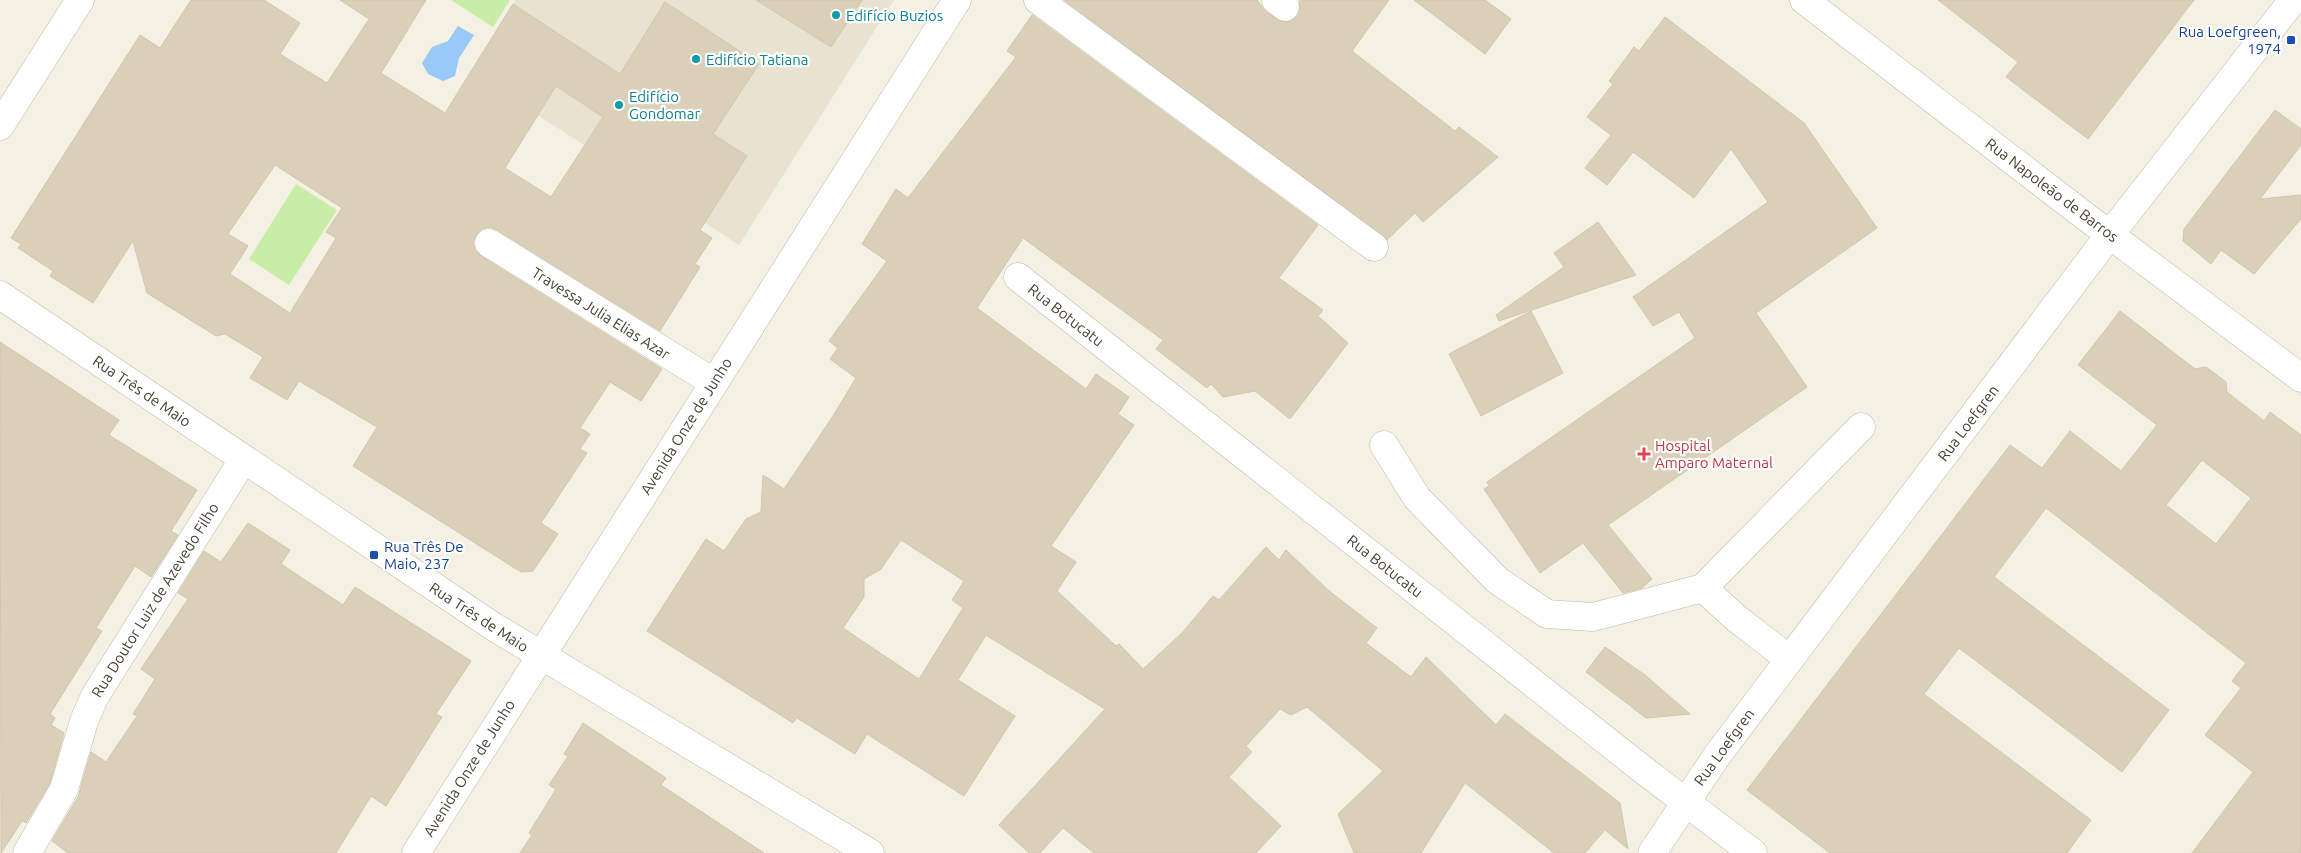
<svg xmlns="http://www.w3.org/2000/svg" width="2301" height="853" viewBox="0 0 2301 853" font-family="Ubuntu,sans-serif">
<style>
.residential{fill:#e8e3d1}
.green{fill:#c8eda7}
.water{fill:#98c9f8}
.building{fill:#dad0ba;stroke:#d2c6aa;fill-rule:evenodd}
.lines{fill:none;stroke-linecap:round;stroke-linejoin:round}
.minor-casing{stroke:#c0b9a5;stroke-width:29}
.minor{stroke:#fff;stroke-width:28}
.culture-dot{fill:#0f9aa8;stroke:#fff;stroke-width:2}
.transit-dot{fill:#1a4fb4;stroke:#fff;stroke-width:2}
.health-dot{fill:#e0444e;stroke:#fff;stroke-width:2}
.labels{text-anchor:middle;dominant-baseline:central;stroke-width:4.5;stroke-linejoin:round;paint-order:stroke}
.culture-label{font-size:15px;fill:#0d838f;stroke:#fff;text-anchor:start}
.transit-label{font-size:15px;fill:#164399;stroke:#fff;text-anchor:end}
.street-label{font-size:15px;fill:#464033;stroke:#fff}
.health-label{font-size:15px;fill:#be3a42;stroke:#fff;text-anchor:start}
</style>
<rect width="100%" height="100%" fill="#f4f0e3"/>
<path class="residential" d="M516,0H894L739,245L471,72Z"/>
<g class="green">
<path d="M451,0H510L493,27Z"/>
<path d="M296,184L337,210L289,285L249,259Z"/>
</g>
<path class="water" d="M458,26L474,35L459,58L455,76L443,81L428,74L422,63L432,47L448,41Z"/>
<g class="building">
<path d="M191,0H264L300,23L280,54L327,83L369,19L340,0H426L381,73L445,113L513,4L620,74L665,2L759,64L713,134L747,156L700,230L712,238L695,264L700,267L660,331L497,230L490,227L482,229L476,235L473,242L475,250L481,256L662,369L641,401L610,382L580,428L590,434L580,449L587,453L541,523L558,534L533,571L521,572L353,466L377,427L299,381L287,400L250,378L263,357L225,334L216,336L147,293L133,241L93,303L50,276L53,271L18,248L21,244L11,238L140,35L160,48ZM556,86L603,117L551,197L505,168ZM275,165L342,208L326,232L336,238L290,313L230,274L248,246L228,234Z"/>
<path d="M756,0H862L831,47Z"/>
<path d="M1064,0H1257L1266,12L1283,22L1291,21L1298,16L1300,0H1389L1352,51L1455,131L1459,127L1498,157L1423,222L1415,213L1387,240Z"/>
<path d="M1414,0H1485L1511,19L1485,54Z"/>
<path d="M1938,0H2194L2088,139L2006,77L2018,62Z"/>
<path d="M1032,15L1318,225L1279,278L1323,310L1318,316L1348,343L1290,419L1255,391L1223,397L1211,384L1207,388L1156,349L1163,340L1023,238L977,308L1086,389L1096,374L1129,397L1118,414L1134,425L1051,546L1076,562L1057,591L1116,646L1119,644L1143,669L1182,633L1213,596L1219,600L1266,547L1279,560L1286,550L1328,590L1377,628L1366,643L1411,677L1426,657L1496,725L1505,714L1620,803L1628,849L1605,830L1585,853H1554L1465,783L1421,853H1354L1338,814L1383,771L1307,707L1291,715L1280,709L1246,746L1252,752L1229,777L1281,826L1256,853H1094L1063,828L1040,853H1029L999,825L1105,709L986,635L958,680L1015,716L964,796L867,734L855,754L797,718L793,723L647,631L706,539L724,551L746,519L761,512L763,475L784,489L833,416L856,378L830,359L838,348L829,341L887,261L862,244L896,189L908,198L1016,57L1007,51ZM901,540L964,581L952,600L963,608L919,679L843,628L864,597V579L881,569Z"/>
<path d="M1665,17L1804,123L1877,228L1756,313L1807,387L1608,525L1652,579L1642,588L1623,593L1583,543L1540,573L1484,489L1489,486L1487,482L1695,338L1679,312L1653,326L1633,297L1768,202L1731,149L1694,198L1633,152L1607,185L1585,168L1611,135L1587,117L1613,84L1609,81L1634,47L1639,51Z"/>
<path d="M2275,110L2301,129V145L2260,199L2301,195V219L2254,274L2221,250L2211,264L2183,241L2184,229Z"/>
<path d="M1598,222L1636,275L1499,321L1496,315L1564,267L1554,253Z"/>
<path d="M1531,311L1563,373L1481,416L1449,354Z"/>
<path d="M2120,311L2195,369L2206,367L2226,382L2227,392L2264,421L2270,412L2301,435V853H2192L2253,772L2205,735L2241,688L2232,681L2246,663L2046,508L1994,577L2169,710L2122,772L1959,648L1924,694L2091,820L2067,853H1830L1747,790L2010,445L2042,468L2070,431L2121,471L2157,425L2078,365ZM2202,460L2251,498L2216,544L2166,505Z"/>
<path d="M0,342L119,420L109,435L197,490L171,531L178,535L151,577L135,566L96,628L102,631L50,714L55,718L51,725L64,733L50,783L26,823L22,821L1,853Z"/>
<path d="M248,523L290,550L281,564L343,605L355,587L471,661L436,714L442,717L386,806L371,796L336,853H68L52,841L78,797L91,752L106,762L137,716L133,714L155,679L141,669L188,599L178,593L204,551L221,562Z"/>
<path d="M1605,647L1645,675L1690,714L1646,718L1586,672Z"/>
<path d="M583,723L666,778L661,785L764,853H520L532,835L529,833L556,789L549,785L568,756L564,754Z"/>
</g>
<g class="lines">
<g class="minor-casing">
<g id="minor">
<path d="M1038,0L1374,247"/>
<path d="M1276,0L1285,7"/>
<path d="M1804,0L2090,220L2301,378"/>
<path d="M0,126L80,0"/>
<path d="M489,243L713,382"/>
<path d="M1018,277L1646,772L1753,853"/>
<path d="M0,295L494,627L870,853"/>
<path d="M1384,445L1417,498L1497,580L1547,614L1593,617L1703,588L1736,618L1789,659"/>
<path d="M1703,588L1861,427"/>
<path d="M27,853L64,789L84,721L95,696L243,460"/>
<path d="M416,853L957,0"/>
<path d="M1652,853L1716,757L2098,250L2293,0"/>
</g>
</g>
<use href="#minor" class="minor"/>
</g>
<g class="culture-dot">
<circle cx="836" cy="15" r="5"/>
<circle cx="696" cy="59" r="5"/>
<circle cx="619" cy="105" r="5"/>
</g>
<g class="transit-dot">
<rect x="2286" y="35" width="10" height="10" rx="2.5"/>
<rect x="369" y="550" width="10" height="10" rx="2.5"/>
</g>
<path class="health-dot" d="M1641.5 446.5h5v5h5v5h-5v5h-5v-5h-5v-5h5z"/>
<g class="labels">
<g class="culture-label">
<text x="846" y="15">Edifício Buzios</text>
<text x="706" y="59">Edifício Tatiana</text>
<text x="629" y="96">Edifício<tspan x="629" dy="17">Gondomar</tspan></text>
</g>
<g class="transit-label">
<text x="2281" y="31">Rua Loefgreen,<tspan x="2281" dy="17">1974</tspan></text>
<text x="384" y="546" text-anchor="start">Rua Três De<tspan x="384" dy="17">Maio, 237</tspan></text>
</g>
<g class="street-label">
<text transform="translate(2052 190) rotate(37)">Rua Napoleão de Barros</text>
<text transform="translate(601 313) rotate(32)">Travessa Julia Elias Azar</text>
<text transform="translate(1066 315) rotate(38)">Rua Botucatu</text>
<text transform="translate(142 391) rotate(34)">Rua Três de Maio</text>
<text transform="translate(1968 423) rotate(-53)">Rua Loefgren</text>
<text transform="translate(686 426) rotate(-58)">Avenida Onze de Junho</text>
<text transform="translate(1385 566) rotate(38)">Rua Botucatu</text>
<text transform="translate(155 600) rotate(-58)">Rua Doutor Luiz de Azevedo Filho</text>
<text transform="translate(479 617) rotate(33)">Rua Três de Maio</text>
<text transform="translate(1724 747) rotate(-54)">Rua Loefgren</text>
<text transform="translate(469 768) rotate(-58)">Avenida Onze de Junho</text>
</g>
<g class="health-label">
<text x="1655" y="445">Hospital<tspan x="1655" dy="17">Amparo Maternal</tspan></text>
</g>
</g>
</svg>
